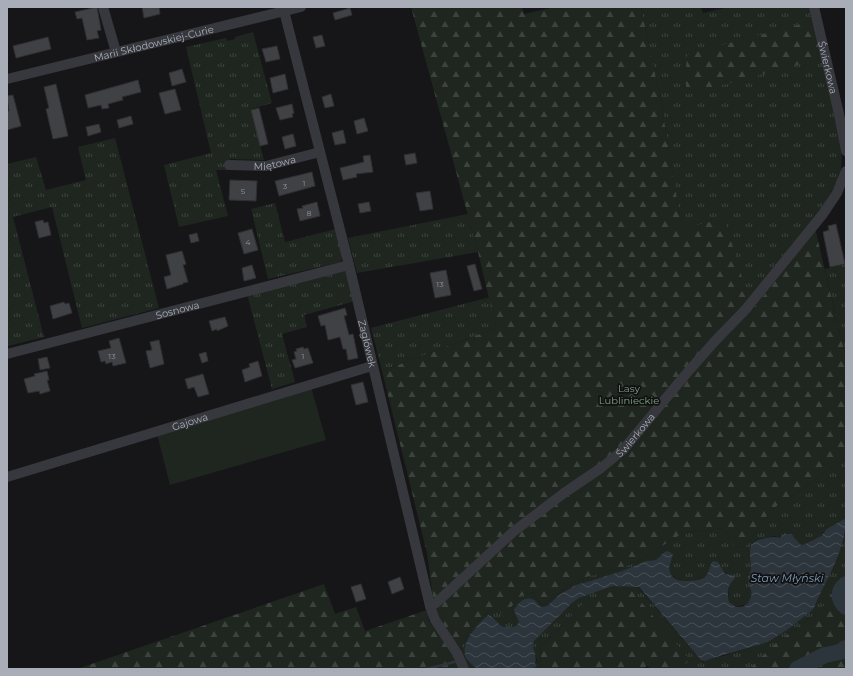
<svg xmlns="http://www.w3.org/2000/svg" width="853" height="676" viewBox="0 0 853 676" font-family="Montserrat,sans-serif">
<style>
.grass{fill:url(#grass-tufts)}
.forest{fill:url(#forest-firs)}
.park{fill:#1e261f}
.water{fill:url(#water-waves)}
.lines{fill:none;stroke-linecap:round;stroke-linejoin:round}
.stream{stroke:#2c353c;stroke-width:2.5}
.river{stroke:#2c353c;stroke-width:16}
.building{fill:#404145;stroke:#303034}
.minor{stroke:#37383d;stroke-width:10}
.labels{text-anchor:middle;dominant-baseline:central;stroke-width:3.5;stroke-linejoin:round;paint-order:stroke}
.number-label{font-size:8px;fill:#8e929b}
.street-label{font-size:10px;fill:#a8adb8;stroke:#111113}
.park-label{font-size:10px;fill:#7fa381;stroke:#111113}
.water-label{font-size:11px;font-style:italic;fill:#7f9bb3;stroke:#111113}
</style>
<defs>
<pattern id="grass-tufts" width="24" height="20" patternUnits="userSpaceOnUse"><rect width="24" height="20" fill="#1e261f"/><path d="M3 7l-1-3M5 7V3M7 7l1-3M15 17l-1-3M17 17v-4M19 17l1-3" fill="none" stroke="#3c433d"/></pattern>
<pattern id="forest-firs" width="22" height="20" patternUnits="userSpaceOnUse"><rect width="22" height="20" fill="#1e261f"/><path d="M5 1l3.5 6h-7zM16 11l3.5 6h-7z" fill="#3c433d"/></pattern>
<pattern id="water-waves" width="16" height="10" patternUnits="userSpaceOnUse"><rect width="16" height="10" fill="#2c353c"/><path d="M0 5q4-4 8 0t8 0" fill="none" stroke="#485056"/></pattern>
</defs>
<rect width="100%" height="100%" fill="#161618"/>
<g class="grass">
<path d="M641,7H701L703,13L729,7H810L842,146L841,170L836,184L820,211L749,300L682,230L661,102Z"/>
<path d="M253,32L272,103L251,109L264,160L231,159L226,162L228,170H216L228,216L179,227L164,165L211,153L186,47L226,38L227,41L235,39V37Z"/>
<path d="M115,138L159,308L82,328L52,207L13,217L44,337L8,346L7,164L36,157L46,190L86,180L78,147Z"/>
<path d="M275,203L285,242L336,229L343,255L341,262L268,279L251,209Z"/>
<path d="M468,214L478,252L357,273L348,238Z"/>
<path d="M846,264V359L825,269Z"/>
<path d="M342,270L347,272L355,301L304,315L307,327L282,334L295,382L272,389L247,294Z"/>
<path d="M490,297L496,328L382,371L371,328Z"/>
<path d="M846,457V518L824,532L821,536L805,544L801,545L794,537L780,538L774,536L756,540L752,544L751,571L748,576L752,592V598L747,604L736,607L729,602L728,590L730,582L734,580C726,575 719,569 711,564L709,571L705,578L698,581H680L671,575L669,568L673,555L656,560L646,561L622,571L574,586L559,595L547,606L541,607L534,600L516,626C504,629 499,626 492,616C484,625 459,645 466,657C469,662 474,666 477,669H468L461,649L470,627L490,610H499L515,620L511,607L521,596L533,592L538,602L543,605L573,583L586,577L623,567L636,562L683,533L724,528L735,548L747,545L771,510L812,482Z"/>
<path d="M846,530V572L821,610L777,642L749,669H680L690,660L563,625L540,646L541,669H534L537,660L532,645L534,641L572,603L579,598L613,586L638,587L701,660L723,656L768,642L787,630L810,612L814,608L839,552Z"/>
</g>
<g class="forest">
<path d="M411,7H522L524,14L555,7H641L661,102L682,229L724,218L752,310L793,259L815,228L846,359V457L812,482L771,510L747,545L735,548L724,528L683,533L636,562L623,567L586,577L573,583L543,605L538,602L533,592L521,596L511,607L515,620L506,621L499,610H490L470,627L461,649L440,625L433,599L427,553L382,371L496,328L478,252Z"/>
<path d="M813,21L820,46L815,60L688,94L685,81L687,54Z"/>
<path d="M846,572V669H749L777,642L821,610Z"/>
<path d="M324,584L335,614L356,607L365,631L427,610L429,621L464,669H77Z"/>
<path d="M631,590L690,660L680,669H652L647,666L642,669H541L540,646L563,625L580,606L605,593Z"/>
</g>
<path class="park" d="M311,387L326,440L170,485L157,434Z"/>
<path class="water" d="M846,518C846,550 826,579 814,608L810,612L787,630L768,642L710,659L705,661L701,660L639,587L613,586L579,598L572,603L534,641L532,645C536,654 537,660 534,669H477C474,666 469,662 466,658C459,644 479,623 488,615C499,618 496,631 516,626L519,622L514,610C518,603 525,595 534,600C536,601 539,605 541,607L547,606L559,595L574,586L622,571L646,561L656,560L666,551L670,552L673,555L669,568L671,575C673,577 675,579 678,580C683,582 702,581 705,577C710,572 709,565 713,561L718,562L725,574L733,575L735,578C727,587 727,590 729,602L736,607C743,607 746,606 749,601C755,592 748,587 748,577C749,574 751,572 751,569C751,556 745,542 762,539C769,537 773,536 780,538L785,534H791L801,545L805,544L821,536L827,529Z"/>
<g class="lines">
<path class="stream" d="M427,669L458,661"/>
<g class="river">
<path d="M846,584C837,591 838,600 846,607"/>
<path d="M797,669L825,655L840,652L846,648"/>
</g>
</g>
<g class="building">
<path d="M97,7L101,30L97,31L99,38L87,40L82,18L77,19L75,12Z"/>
<path d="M142,7H159L160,14L144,18Z"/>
<path d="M350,8L352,15L335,20L333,13Z"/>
<path d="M322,35L325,46L316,48L313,37Z"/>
<path d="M48,37L51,49L16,58L13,46Z"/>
<path d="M277,46L280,59L266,62L262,49Z"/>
<path d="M182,69L186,82L172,86L169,73Z"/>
<path d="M285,74L288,89L273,93L270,78Z"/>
<path d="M138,80L141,92L122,97L123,100L108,104L109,108L102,109L101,105L88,108L85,95Z"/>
<path d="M56,84L68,136L53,139L46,109L49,108L44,87Z"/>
<path d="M175,89L181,110L165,114L159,93Z"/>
<path d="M331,94L334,106L325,108L322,97Z"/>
<path d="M13,95L21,126L7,130V111H9L7,96Z"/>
<path d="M292,104L294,113L292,114L293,117L280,120L276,108Z"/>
<path d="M259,108L268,144L260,146L251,110Z"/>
<path d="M131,116L133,124L119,128L117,120Z"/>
<path d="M364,118L368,131L357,134L354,121Z"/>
<path d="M99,124L101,132L88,136L86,127Z"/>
<path d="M343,130L346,143L335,145L332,133Z"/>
<path d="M293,134L296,146L285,149L282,137Z"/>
<path d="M415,153L417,163L406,165L404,155Z"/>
<path d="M370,155L373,172L356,174L357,177L343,180L340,168L364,162L363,156Z"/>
<path d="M312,172L315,186L279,196L275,181Z"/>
<path d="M230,180L257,181L256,201L229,200Z"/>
<path d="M430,191L433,209L420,211L416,193Z"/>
<path d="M317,202L320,216L300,221L297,209L303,208L302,206Z"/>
<path d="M369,202L371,211L360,213L358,204Z"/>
<path d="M43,220L44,223L48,222L51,235L39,238L35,222Z"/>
<path d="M836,224L845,264L830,267L823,232L829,230L828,226Z"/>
<path d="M252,229L258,250L244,254L238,233Z"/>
<path d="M197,233L199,241L191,243L189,235Z"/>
<path d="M182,251L186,264L183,265L188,282L183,283V284L167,289L164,277L171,275L166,255Z"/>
<path d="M475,264L482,289L474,291L467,266Z"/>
<path d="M252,265L256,278L244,281L242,268Z"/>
<path d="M446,270L451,295L435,298L430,273Z"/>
<path d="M64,302L65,304L69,303L72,313L53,319L50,306Z"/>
<path d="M345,308L347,315L344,316L349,335L353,334L358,358L348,360L346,349H343L340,337L328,340L325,325L321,326L318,316Z"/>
<path d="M225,317L228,326L217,331V329L212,331L209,321Z"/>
<path d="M119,338L126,363L113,366L112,362L106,364L105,361L101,362L98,351L111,348L109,341Z"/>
<path d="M159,340L164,364L150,368L146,351L152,350L150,342Z"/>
<path d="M303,347L304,349L308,348L313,363L295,368L292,360L296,359L294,352L297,351L296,349Z"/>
<path d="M206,352L208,361L202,363L199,354Z"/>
<path d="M47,357L50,368L40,370L38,359Z"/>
<path d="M258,361L262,376L245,382L242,370L250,367L249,364Z"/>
<path d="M47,371L49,380H47L50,391L40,394L39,391L28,393L24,379L35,376L34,374Z"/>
<path d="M203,374L209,394L198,397L194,387L188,389L185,379Z"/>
<path d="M363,382L368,402L356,405L351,385Z"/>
<path d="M400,577L404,589L392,594L388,582Z"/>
<path d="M361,584L366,599L356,602L351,587Z"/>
</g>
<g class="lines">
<g class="minor">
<path d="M103,7L116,52"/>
<path id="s1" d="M283,7L349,265L430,606L435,620L457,653L464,669"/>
<path id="s2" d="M814,7L839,114L846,151"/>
<path id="s3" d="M7,79L301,7"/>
<path id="s4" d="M229,165L266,166L320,152"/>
<path id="s5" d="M7,354L349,265"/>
<path id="s6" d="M7,477L372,366"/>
<path id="s7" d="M430,606L436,603L513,532L564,493L601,468L623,450L686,374L715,341L746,309L823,214L837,193L846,171"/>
</g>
</g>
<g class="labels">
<g class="number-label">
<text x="304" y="183">1</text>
<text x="285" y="186">3</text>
<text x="243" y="191">5</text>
<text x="309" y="213">8</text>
<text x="248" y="242">4</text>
<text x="440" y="284">13</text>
<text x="112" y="356">13</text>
<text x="303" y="356">1</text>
</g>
<g class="street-label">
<text stroke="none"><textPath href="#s3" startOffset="151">Marii Skłodowskiej-Curie</textPath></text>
<text stroke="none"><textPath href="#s2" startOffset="62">Świerkowa</textPath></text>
<text stroke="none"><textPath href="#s4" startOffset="46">Miętowa</textPath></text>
<text stroke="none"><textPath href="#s5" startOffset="176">Sosnowa</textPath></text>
<text stroke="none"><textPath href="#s1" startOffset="347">Zagłówek</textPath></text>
<text stroke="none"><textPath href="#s6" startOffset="191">Gajowa</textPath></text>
<text stroke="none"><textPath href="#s7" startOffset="268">Świerkowa</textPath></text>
</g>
<g class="park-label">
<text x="629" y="388">Lasy<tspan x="629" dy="12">Lublinieckie</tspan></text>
</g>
<g class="water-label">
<text x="787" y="578">Staw Młyński</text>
</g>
</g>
<rect width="853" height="676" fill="none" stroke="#a8adb8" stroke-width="16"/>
</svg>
